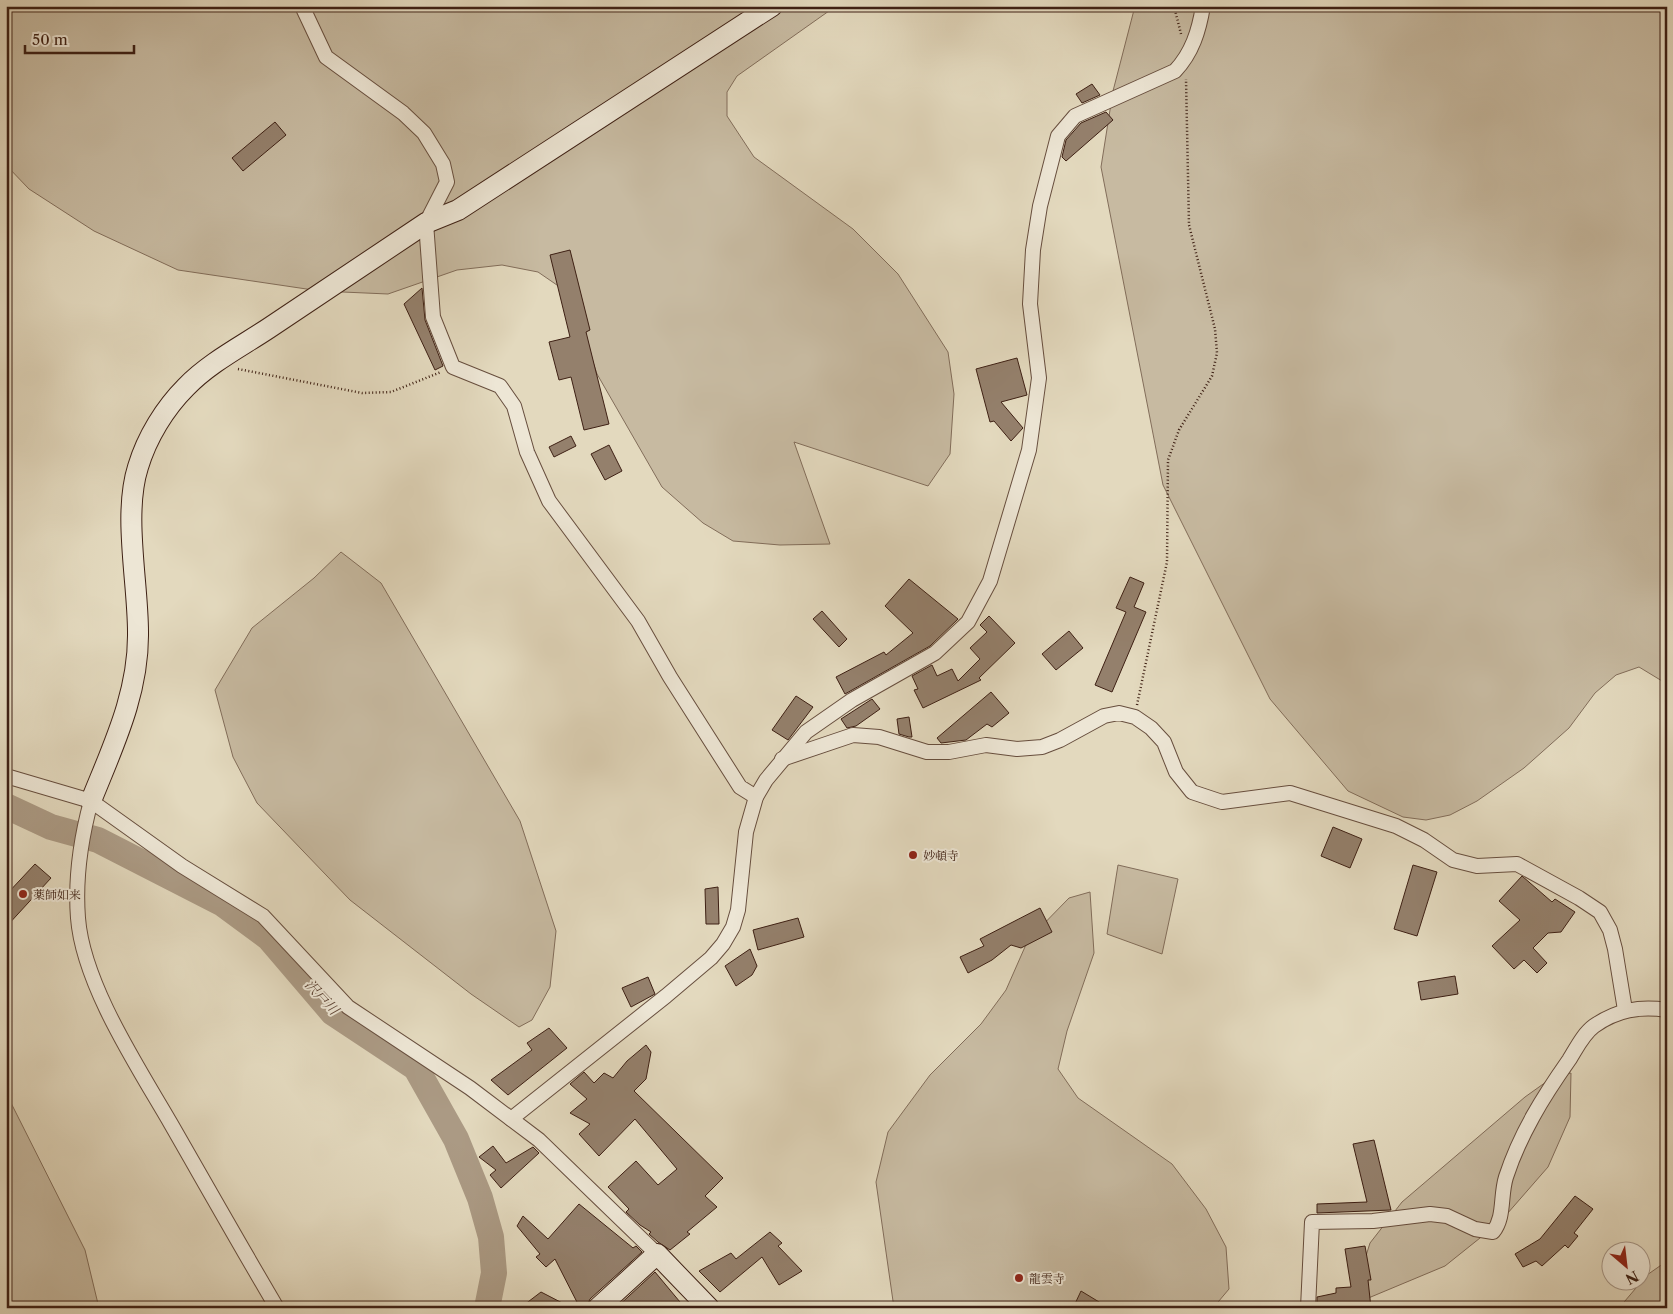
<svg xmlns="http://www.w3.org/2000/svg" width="1673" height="1314" viewBox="0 0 1673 1314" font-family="'Libre Caslon Text','Noto Serif JP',serif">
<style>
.green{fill:#c7baa1;stroke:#826d5a}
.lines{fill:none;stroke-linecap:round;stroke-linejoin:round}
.river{stroke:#ab9a84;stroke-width:26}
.building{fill:#94806c;stroke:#3e2014}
.street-casing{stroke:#674e3e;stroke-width:16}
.secondary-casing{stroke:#3e2014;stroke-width:22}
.path{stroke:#3e2014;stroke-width:2.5;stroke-dasharray:1 2.5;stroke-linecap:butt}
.street{stroke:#ede6d5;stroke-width:14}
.secondary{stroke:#ede6d5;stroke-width:20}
.poi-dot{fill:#8f2418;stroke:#ede6d5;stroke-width:2}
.labels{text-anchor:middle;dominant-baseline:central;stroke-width:4;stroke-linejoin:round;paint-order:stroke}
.poi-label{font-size:12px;fill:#3e2014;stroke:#ede6d5;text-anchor:start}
.water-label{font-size:14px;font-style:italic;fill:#5f4536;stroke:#ede6d5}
</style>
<rect width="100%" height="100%" fill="#e3d9be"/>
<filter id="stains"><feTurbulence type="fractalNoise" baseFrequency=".004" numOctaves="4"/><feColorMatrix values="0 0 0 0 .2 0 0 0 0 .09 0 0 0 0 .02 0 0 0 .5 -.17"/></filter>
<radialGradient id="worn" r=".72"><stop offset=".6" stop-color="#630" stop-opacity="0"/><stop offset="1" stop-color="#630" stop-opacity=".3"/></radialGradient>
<g class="green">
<path d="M6,6H836L737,76L727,92V116L754,157L853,229L898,274L948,352L954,394L950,454L928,486L794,442L830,544L780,545L733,541L703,523L662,487L597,374L570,294L538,272L502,265L457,270L388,294L320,291L178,270L94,231L29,189L6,165Z"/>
<path d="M1135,6H1667V684L1639,667L1616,675L1595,693L1569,728L1524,768L1477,801L1450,815L1426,820L1403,817L1348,791L1270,699L1163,485L1101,167L1113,91Z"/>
<path d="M341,552L381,583L520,821L556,931L550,987L532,1020L519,1027L471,994L350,900L257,803L233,757L215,690L252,628L314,578Z"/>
<path d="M1118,865L1178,879L1162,954L1107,934Z"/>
<path d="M1090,892L1094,953L1067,1031L1058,1069L1078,1098L1172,1164L1206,1209L1226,1247L1229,1289L1213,1308H894L876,1182L888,1132L930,1075L981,1024L1006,990L1028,940L1069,898Z"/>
<path d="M1571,1073L1570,1117L1548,1167L1500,1222L1445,1266L1366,1299L1359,1278L1370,1243L1402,1202L1525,1097L1553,1077Z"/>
<path d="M6,1093L85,1250L99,1308H6Z"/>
<path d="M1667,1261V1308H1619L1647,1275Z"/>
</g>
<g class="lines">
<path class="river" d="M6,806L51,827L98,840L223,904L269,938L333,1013L416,1068L456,1139L480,1198L491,1237L494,1273L487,1308"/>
</g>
<g class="building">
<path d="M1092,84L1100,95L1082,103L1076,94Z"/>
<path d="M1106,112L1113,120L1066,161L1062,157L1066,140L1081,123Z"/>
<path d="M275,122L286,135L243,171L232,158Z"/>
<path d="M570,250L590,330L586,332L609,424L584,430L571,377L559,380L549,342L570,337L550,255Z"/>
<path d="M422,288L425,320L443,366L435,370L404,304Z"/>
<path d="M1017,358L1027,395L1001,402L1023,428L1011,441L994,421L990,422L976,369Z"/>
<path d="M571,436L576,446L554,457L549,447Z"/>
<path d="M609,445L622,471L605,480L591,454Z"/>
<path d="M1130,577L1144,583L1134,607L1146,612L1112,692L1095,685L1126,612L1116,608Z"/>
<path d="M909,579L958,619L930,646L845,694L836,677L884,652L886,655L913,633L885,606Z"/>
<path d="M822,611L847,639L839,647L813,619Z"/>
<path d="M989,616L1015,643L979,678L981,680L923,708L914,690L918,689L912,676L932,665L937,676L952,669L958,681L980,659L970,648L987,632L980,625Z"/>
<path d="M1069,631L1083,648L1056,670L1042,654Z"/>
<path d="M991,692L1009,713L992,727L987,724L966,740L941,743L937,738Z"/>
<path d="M796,696L813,707L788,740L772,730Z"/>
<path d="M872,699L880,709L856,726L847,728L841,719Z"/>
<path d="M909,717L912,737H909L899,734L897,719Z"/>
<path d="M1333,827L1362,839L1350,868L1321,856Z"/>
<path d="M35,864L51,878L6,927V895Z"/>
<path d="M1413,865L1437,872L1417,936L1394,929Z"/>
<path d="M1522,876L1552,902L1555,899L1575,912L1561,932L1548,933L1533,948L1547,963L1537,973L1524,960L1514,969L1492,946L1520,920L1499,901Z"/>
<path d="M718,887L719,924H706L705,889Z"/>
<path d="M1040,908L1052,932L1021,948L1011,945L992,960L968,973L960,957L984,946L980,939Z"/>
<path d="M798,918L804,937L758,950L753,930Z"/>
<path d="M750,949L757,966L752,975L736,986L725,966Z"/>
<path d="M1455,976L1458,994L1421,1000L1418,982Z"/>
<path d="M648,977L655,994L631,1007L622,988Z"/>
<path d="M549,1028L567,1048L508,1095L491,1080L532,1050L527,1043Z"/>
<path d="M646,1045L651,1052L646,1079L634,1091L723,1178L705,1196L717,1207L687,1232L690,1234L670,1250L658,1242L649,1234L651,1232L640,1225L626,1212L629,1209L608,1187L636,1161L658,1185L677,1169L635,1119L599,1156L579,1134L590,1124L570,1113L587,1099L570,1084L584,1072L594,1083L604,1073L613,1078L627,1061Z"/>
<path d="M1374,1140L1391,1210L1317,1213V1204L1367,1202L1353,1144Z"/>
<path d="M493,1146L506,1163L533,1147L539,1153L501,1188L490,1175L496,1170L479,1157Z"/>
<path d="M1575,1196L1593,1209L1574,1233L1578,1236L1568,1248L1565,1245L1542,1266L1536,1261L1523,1267L1515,1254L1540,1239Z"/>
<path d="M579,1204L633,1248L636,1246L642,1252L590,1299L586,1308H580L555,1259L546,1267L536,1257L540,1254L517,1226L523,1216L548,1239Z"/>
<path d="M770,1232L782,1243L778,1246L802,1271L779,1285L762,1257L720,1292L699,1271L731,1253L736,1259Z"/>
<path d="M1365,1246L1371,1280H1368L1371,1308H1317V1297L1336,1293V1288L1351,1287L1345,1249Z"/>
<path d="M655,1272L685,1308H616Z"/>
<path d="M1081,1291L1109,1308H1073Z"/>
<path d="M541,1292L572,1308H520Z"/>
</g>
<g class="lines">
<g class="street-casing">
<g id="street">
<path d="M302,6L326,57L403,113L424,133L443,164L447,182L426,223L433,317L453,367L500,386L514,406L527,452L549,501L638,621L670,677L740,787L756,797"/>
<path d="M782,759L853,735L879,737L927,752H949L986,745L1017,749L1042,747L1060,740L1104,716L1119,713L1135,717L1151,728L1164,742L1176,772L1192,792L1222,802L1290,793L1396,826L1424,840L1453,860L1477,866L1517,864L1579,898L1600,912L1610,930L1615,949L1625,1010"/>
<path d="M6,776L91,801L182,866L263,916L348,1007L470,1088L539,1140L657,1254"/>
<path d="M91,801C81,838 75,879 78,918C83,984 138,1067 171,1124C206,1185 241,1247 277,1308"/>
<path d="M511,1119L666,996L711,958L723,944L733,927L738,910L746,832L756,797L766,780L806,732L852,700L935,653L968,622L990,581L1029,450L1039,378L1030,304L1033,250L1040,206L1058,136L1075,116L1175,71C1192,53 1199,31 1203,6"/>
<path d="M1308,1308L1312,1222L1373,1221L1430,1214L1447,1216L1475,1229L1493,1232C1505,1217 1500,1196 1506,1177C1520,1134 1543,1097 1569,1060C1576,1049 1583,1034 1594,1026C1617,1010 1639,1006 1667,1010"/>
</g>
</g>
<g class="secondary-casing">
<g id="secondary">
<path d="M91,801C113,746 139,693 138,632C138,582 123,514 138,467C147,437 165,408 186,387C209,363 242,346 269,328C322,293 374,258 426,223L458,210L772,6"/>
<path d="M598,1308L657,1254L709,1308"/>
</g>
</g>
<g class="path">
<path d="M1174,6L1181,34"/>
<path d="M238,369L362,393L391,392L441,372"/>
<path d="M1137,705L1167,562L1168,460L1179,430L1212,376L1217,353L1215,329L1189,225L1186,79"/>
</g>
<use href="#street" class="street"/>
<use href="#secondary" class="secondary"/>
</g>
<g class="poi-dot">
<circle cx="913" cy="855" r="5"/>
<circle cx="23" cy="894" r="5"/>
<circle cx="1019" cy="1278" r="5"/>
</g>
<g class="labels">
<g class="poi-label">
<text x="923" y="855">妙頓寺</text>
<text x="33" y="894">薬師如来</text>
<text x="1029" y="1278">龍雲寺</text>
</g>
<g class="water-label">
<text transform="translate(322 997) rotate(47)">沢戸川</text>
</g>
</g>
<rect width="1673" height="1314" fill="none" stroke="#e3d9be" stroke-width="25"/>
<rect x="8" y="8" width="1658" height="1299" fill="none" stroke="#3e2014" stroke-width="2.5"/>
<rect x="12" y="12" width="1648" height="1289" fill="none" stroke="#3e2014"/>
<g transform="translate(1626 1266) rotate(152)"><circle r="24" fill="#ede6d5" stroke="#a79788"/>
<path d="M0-4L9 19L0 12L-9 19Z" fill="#8f2418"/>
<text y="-8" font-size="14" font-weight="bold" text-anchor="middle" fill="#3e2014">N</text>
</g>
<path d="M25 45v8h109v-8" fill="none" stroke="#3e2014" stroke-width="2.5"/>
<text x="32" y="45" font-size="15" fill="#3e2014" stroke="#ede6d5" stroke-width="4" paint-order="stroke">50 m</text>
<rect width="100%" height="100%" filter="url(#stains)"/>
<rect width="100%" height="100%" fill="url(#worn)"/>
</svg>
